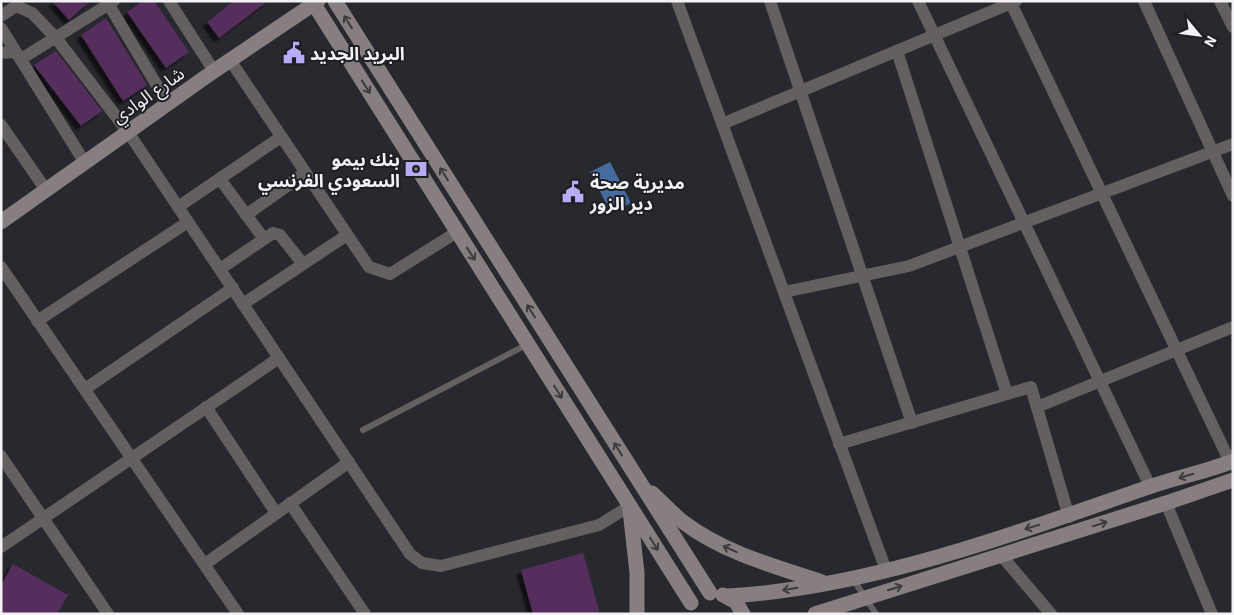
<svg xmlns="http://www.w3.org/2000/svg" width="1234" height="615" viewBox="0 0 1234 615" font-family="'IBM Plex Sans','Noto Sans Arabic',sans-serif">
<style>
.water{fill:#466c9f}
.building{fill:#562e5d;filter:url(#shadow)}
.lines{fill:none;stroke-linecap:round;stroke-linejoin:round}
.lane{stroke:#646060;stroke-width:6}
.street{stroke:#646060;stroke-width:12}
.secondary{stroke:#867e7f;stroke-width:15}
.oneway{stroke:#3d3b40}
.labels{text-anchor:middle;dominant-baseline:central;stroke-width:4;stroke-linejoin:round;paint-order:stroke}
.poi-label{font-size:18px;font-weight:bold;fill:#f1f1f6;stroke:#1e1e25;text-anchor:start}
.street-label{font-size:18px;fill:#f1f1f6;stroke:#1e1e25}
</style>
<defs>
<filter id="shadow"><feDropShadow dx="-4.5" dy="4.5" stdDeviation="1" flood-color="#0009"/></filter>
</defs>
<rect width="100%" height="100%" fill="#28282f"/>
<path class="water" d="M610,162L631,203L611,213L590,172Z"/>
<g class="building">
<path d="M52,1H90L69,20Z"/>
<path d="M143,1H154L189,52L166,68L127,12Z"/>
<path d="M234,1H268L219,38L207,22Z"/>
<path d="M106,18L147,85L123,101L81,35Z"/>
<path d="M56,51L102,111L81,126L34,65Z"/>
<path d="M583,553L600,614H533L521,570Z"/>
<path d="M13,564L68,595L57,614H1V585Z"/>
</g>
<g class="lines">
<g class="lane">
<path d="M363,430L528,344"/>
<path d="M853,579L876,614"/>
</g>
<g class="street">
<path d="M169,1L214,71"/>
<path d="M677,1L886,570"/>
<path d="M770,1L912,423"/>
<path d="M918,1L1150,486"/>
<path d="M1010,1L1230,462"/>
<path d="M1144,1L1233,196"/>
<path d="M1220,1L1233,27"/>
<path d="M109,5L168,104"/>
<path d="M1,16L16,6L32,13L56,38L128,132L410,554L422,563L441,566L599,525L630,506"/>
<path d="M1,28L85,163"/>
<path d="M897,51L1007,394"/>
<path d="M1,53L15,52"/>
<path d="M21,59L114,1"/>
<path d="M230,60L369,267L390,274L457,232"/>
<path d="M722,124L1016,1"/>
<path d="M1,125L46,190"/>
<path d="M220,179L264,239"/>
<path d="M178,207L281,137"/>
<path d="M246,215L305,173"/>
<path d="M1,267L238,614"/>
<path d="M220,269L273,233L280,235L303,264"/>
<path d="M784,292L909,266L1233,144"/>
<path d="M243,304L347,235"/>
<path d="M37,321L188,222"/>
<path d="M85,389L233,288"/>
<path d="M206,407L276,513"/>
<path d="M1037,407L1233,327"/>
<path d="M839,444L1031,387L1069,517"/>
<path d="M1,456L108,614"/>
<path d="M290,503L365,614"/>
<path d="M1166,503L1212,614"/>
<path d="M1,547L279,358"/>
<path d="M1001,555L1051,614"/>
<path d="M205,564L349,462"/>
</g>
<g class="secondary">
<path d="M312,1L691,603"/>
<path d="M335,1L710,593"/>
<path d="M1,222L214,71L318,1"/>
<path d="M652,493C662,502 672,513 683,522C724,553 774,566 822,582"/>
<path d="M630,510L637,573V614"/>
<path d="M723,595L736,602L743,614"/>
<path d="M728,596C871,588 1015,533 1149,487C1177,477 1206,472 1233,461"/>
<path d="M815,614L1166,503L1233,480"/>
</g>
</g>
<defs><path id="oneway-shaft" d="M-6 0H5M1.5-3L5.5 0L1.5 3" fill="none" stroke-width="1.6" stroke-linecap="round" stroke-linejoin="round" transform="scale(1.25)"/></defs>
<g class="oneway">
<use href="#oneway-shaft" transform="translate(348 22) rotate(-122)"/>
<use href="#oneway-shaft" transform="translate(366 87) rotate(58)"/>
<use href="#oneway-shaft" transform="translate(444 174) rotate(-122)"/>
<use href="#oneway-shaft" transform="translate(471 254) rotate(58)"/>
<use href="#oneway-shaft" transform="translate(531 311) rotate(-122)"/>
<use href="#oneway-shaft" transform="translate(558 392) rotate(58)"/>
<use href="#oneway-shaft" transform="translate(618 449) rotate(-122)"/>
<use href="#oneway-shaft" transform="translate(1186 476) rotate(163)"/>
<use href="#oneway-shaft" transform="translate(1100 524) rotate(-17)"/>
<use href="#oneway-shaft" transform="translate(1032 527) rotate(163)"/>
<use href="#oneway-shaft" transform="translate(654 544) rotate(58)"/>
<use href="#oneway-shaft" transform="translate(730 549) rotate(-156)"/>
<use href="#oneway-shaft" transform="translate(895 588) rotate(-17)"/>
<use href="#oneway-shaft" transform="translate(790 589) rotate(170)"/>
</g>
<defs>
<g id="civic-bare" transform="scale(1.725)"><path d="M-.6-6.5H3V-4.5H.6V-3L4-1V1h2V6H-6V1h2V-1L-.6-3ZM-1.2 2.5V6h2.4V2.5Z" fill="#b8abf7" stroke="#1e1e25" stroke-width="2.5" paint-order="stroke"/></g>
<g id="bank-bare" transform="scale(1.725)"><path d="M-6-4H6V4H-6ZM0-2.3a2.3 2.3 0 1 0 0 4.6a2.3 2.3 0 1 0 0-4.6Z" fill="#b8abf7" stroke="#1e1e25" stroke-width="2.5" paint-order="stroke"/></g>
</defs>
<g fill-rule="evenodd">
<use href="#civic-bare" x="294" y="53"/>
<use href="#bank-bare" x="416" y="169"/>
<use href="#civic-bare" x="573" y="192"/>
</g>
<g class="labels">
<g class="poi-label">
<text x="310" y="53">البريد الجديد</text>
<text x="400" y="159" text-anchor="end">بنك بيمو<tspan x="400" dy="21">السعودي الفرنسي</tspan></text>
<text x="590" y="182">مديرية صحة<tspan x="590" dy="21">دير الزور</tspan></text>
</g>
<g class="street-label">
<text transform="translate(148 95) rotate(-35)">شارع الوادي</text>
</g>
</g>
<rect width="1234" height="615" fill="none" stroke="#f1f1f6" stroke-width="5"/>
<g transform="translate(1199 35) rotate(119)" stroke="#1e1e25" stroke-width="4" paint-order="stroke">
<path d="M0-4L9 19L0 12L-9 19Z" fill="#f1f1f6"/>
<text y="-8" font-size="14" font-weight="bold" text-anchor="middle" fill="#f1f1f6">N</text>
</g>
</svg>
